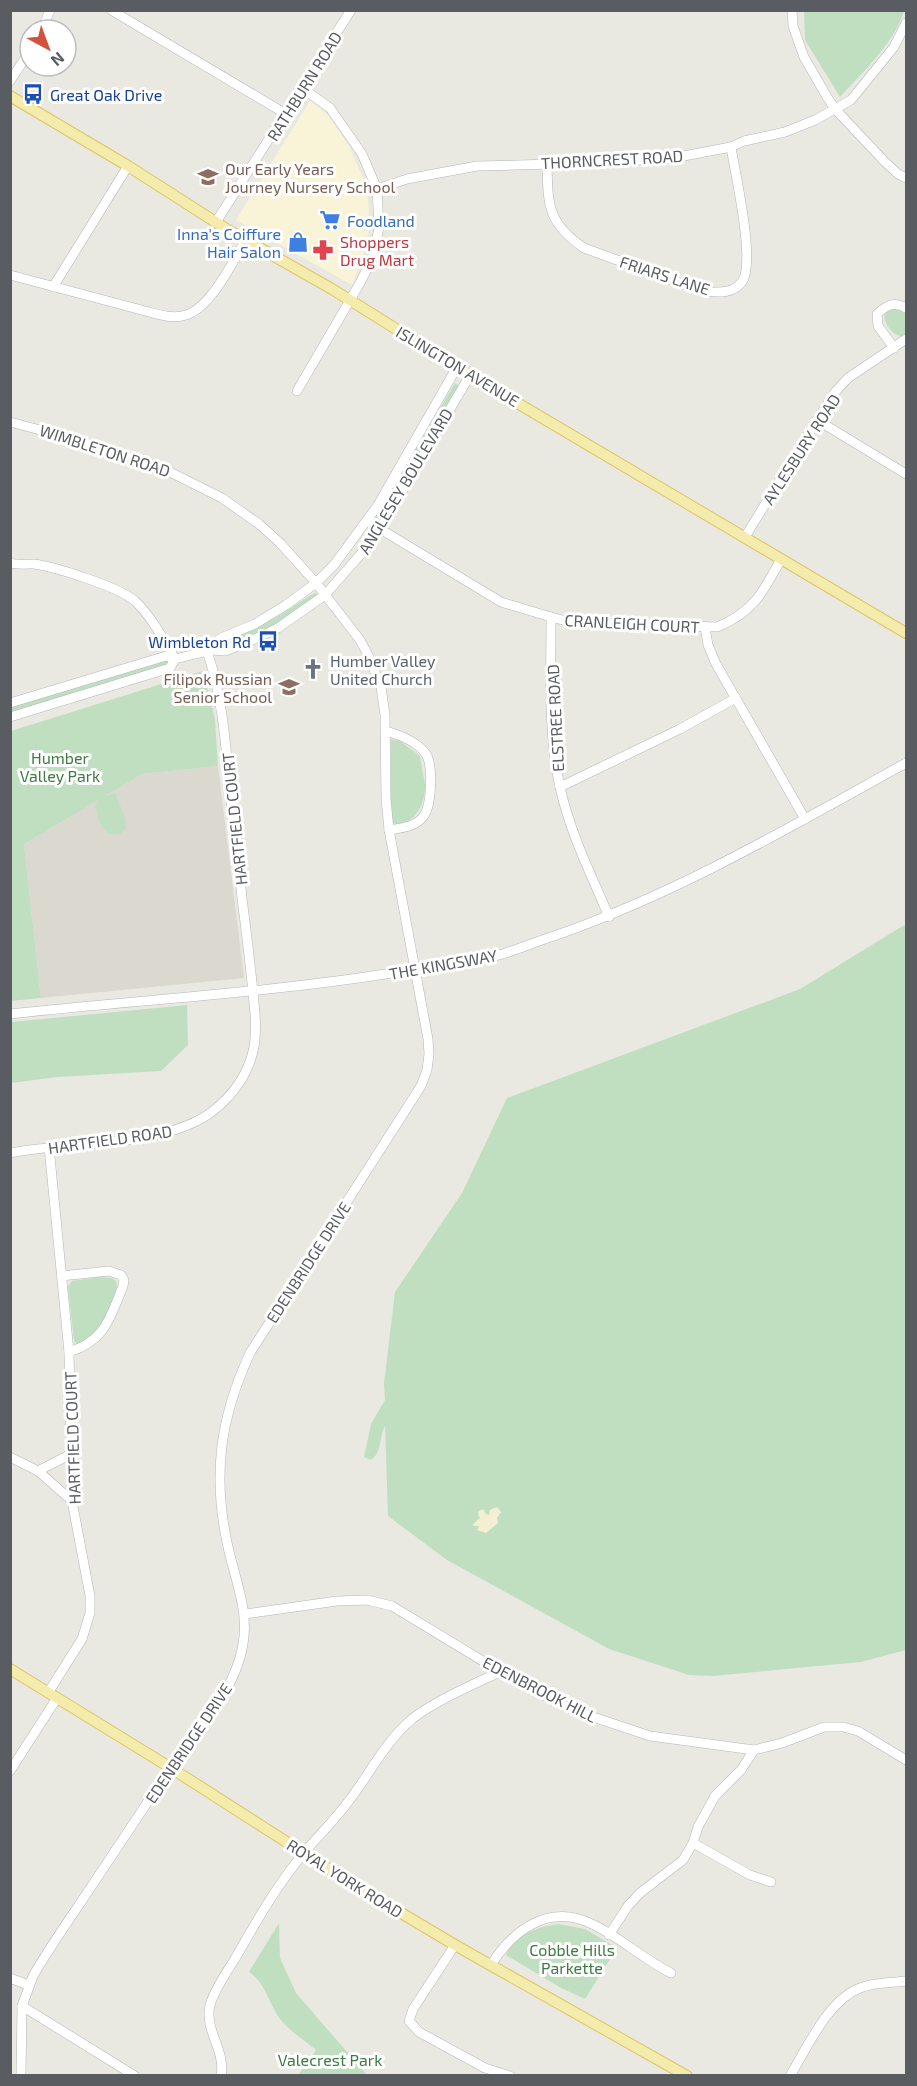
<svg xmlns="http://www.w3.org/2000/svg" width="917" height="2086" viewBox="0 0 917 2086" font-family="'Exo 2',sans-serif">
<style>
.commercial{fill:#f9f3d8}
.education{fill:#dad8cf}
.green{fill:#c0dfc1}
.sand{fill:#f4eed2}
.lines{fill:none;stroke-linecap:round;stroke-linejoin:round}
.minor-casing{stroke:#b3b6ba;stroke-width:10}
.major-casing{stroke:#dfc366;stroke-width:12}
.minor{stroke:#fff;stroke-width:9}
.major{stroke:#f4ecac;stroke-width:10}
.labels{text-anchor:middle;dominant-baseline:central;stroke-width:6;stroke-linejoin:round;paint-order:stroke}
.street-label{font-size:16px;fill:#595c60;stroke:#fff}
.transit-label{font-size:16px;fill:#164399;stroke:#fff;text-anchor:start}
.education-label{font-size:16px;fill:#785e54;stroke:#fff;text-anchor:start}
.shop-label{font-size:16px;fill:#366cbe;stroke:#fff;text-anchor:start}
.health-label{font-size:16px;fill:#be3a42;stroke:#fff;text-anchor:start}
.worship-label{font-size:16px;fill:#5b616d;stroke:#fff;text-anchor:start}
.park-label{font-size:16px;fill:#3d7b43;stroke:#fff}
</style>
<rect width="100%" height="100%" fill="#eae9e1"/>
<path class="commercial" d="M310,101L328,115L349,146L367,187L370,227L362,258L352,285L236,220Z"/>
<path class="education" d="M218,766L244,978L41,998L24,844L142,774Z"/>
<g class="green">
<path d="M804,11V10L904,11C895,42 862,73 840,97L805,40Z"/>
<path d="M890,307L906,312V336C894,338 886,327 884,316Z"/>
<path d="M455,383L459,386L382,517L377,519L375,516Z"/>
<path d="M315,593L318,595L279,625L225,648L223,641C241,634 258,627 275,618C289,610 301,600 315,593Z"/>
<path d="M166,660L169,661V665L11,715V707Z"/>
<path d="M203,671L215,719L218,766L142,774L105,796L115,793L125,818L126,828L120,834H109L101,826L95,807L100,799L24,844L41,998L11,1001V731Z"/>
<path d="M391,739L400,741L420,756C421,766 424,775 425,785C426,803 413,829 392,823L391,818Z"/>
<path d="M906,924V1650L861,1662L713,1676L689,1675L609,1649L447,1560L388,1516L385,1426C379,1437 382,1453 371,1460L364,1457L371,1424L385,1400L384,1383L395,1292L462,1193L507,1098L800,989Z"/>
<path d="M187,1005L188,1045L161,1071L58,1077L11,1083V1022Z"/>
<path d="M100,1277L112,1278L116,1281C120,1297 105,1323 94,1335C90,1339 82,1342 77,1345L74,1341L68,1287L72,1281Z"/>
<path d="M279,1923L280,1958L296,1993L367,2075H298L316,2050C304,2040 289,2031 280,2019C269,2004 265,1982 249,1972Z"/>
<path d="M559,1924L585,1929L617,1948L585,1999L561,1988L506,1955C513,1935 540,1926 559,1924Z"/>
</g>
<path class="sand" d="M497,1507L501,1512L497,1518L498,1523L486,1533L477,1530L479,1526H474L473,1524L480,1518L478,1514L479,1511L483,1509L486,1514L489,1515L490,1510Z"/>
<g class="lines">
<g class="minor-casing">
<g id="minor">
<path d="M111,10L286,114"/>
<path d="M792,10L793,26L804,57L827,97L836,110L885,162L898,174L906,178"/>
<path d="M42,30L50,10"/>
<path d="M10,81L30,51"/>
<path d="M547,164C548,204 547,223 584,248L702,291C716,292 732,295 742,282C756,263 735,173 731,147"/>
<path d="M377,189L407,179L477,166L591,163L673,158L731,147L744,141L785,132L815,120L851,100L894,47L906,23"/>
<path d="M216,222L351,10"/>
<path d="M10,275L149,312C160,315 174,319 186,315C211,308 232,262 246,240"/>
<path d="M53,287L128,166"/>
<path d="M894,348L878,326L877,314C887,305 894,301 906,308"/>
<path d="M297,391L360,283L372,259L379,228L377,189L362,154L330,108L302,88"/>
<path d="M817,420L906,474"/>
<path d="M10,422L74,439L160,467L222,498L259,524L280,543L316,583L360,640L369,657L381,687L385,715L386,799L389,830L428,1039L429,1054L427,1070L421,1086L250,1353C220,1418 212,1476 228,1547C235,1579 249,1611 243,1644C235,1694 191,1739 163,1779C140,1813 118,1847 95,1881C74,1913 52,1943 33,1976L22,2006L21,2076"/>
<path d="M367,521L501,602L551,617L570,622L717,627C753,613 764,591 781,559"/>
<path d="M745,537L817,420L836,391L848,378L906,339"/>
<path d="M10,563C18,565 26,564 34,564C56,567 119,587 135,601C151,616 164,640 175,659"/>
<path d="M551,617C551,670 548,736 560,787C570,833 591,874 609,917"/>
<path d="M705,627L708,645L716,664L805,819"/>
<path d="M212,650L214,643L221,638L255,624L286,605L316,583L334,565L378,505L457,367"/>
<path d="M10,703L166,656L175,659L212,650L225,651L248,642L278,628L325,595L360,555L380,529L470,375"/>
<path d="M10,717L170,668L175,659"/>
<path d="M386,731C400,735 417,741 426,754C433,765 432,806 423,817C415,827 400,828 389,830"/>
<path d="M560,787L680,729L736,698"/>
<path d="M10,1014C138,1000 266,993 392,973C426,967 462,965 495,956C515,951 534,942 554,936C680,892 790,827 906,763"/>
<path d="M10,1153C70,1141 165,1148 213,1111C233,1095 249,1073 254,1047C257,1029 255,1011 253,993C250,961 246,930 242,898C239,866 234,835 231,803C226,751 224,701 207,651"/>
<path d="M61,1276L109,1271L121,1275L124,1280L123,1286C110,1318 105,1341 69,1352"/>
<path d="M10,1457L38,1471L71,1454"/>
<path d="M38,1471L72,1501"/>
<path d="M245,1614L337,1601L367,1600L392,1606L514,1680L575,1711L650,1736L754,1750L782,1743L824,1727H843L858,1731L906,1760"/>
<path d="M48,1693L82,1639L90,1613V1596L72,1501L69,1352L49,1147"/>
<path d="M10,1771L57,1698"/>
<path d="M693,1843L750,1875L771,1882"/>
<path d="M609,1935L628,1906L640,1893L683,1860L693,1843L698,1827L715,1796L741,1770L754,1750"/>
<path d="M455,1945L413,2009L409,2021L419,2032L485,2068L510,2076"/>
<path d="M491,1965C513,1930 549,1903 592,1924C620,1937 643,1959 671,1973"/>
<path d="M10,1978L28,1985"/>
<path d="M22,2006L135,2076"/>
<path d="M221,2076C226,2050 204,2031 210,2005C215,1988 227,1972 236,1957C256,1922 277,1885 303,1854C318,1836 334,1821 348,1802C370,1774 384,1743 412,1719C433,1702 474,1684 500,1672"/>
<path d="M790,2076C807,2048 828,2000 860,1988C875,1982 891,1983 906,1981"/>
</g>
</g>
<g class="major-casing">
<g id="major">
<path d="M10,96L128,166L228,230L332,289L470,375L906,633"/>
<path d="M10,1669L171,1768L349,1882L455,1945L687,2076"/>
</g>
</g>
<use href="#minor" class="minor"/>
<use href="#major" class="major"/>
</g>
<defs>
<g id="bus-bare" transform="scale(1.62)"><path d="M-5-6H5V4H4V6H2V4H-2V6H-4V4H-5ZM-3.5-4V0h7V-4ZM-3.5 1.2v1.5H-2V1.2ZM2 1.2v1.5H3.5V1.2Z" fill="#1a4fb4" stroke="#fff" stroke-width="2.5" paint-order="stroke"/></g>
<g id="school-bare" transform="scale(1.62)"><path d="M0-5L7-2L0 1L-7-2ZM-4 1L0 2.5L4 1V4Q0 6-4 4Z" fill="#8d6e63" stroke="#fff" stroke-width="2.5" paint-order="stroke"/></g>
<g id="supermarket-bare" transform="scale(1.62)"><path d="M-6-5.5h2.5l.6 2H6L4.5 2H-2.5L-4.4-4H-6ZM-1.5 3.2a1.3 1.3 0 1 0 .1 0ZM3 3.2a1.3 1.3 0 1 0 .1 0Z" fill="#3f7fe0" stroke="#fff" stroke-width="2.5" paint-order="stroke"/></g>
<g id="shop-bare" transform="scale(1.62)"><path d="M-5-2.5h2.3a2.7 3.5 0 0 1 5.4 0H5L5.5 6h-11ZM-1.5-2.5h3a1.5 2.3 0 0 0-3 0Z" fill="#3f7fe0" stroke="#fff" stroke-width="2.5" paint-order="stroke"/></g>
<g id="pharmacy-bare" transform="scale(1.62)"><path d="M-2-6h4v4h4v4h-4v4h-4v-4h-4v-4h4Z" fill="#e0444e" stroke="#fff" stroke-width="2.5" paint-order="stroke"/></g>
<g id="church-bare" transform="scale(1.62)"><path d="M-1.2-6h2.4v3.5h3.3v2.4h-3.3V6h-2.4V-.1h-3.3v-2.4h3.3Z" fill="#6b7280" stroke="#fff" stroke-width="2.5" paint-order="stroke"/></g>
</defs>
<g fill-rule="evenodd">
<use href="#bus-bare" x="33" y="94"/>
<use href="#school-bare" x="208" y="177"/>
<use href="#supermarket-bare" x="330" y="220"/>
<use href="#shop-bare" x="298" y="242"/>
<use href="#pharmacy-bare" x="323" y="250"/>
<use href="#bus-bare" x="268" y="641"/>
<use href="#church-bare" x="313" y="669"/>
<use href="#school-bare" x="289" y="687"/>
</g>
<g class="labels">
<g class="street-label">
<text transform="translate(304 86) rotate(-58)">RATHBURN ROAD</text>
<text transform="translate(612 159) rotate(-3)">THORNCREST ROAD</text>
<text transform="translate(665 275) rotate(18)">FRIARS LANE</text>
<text transform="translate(458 366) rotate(31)">ISLINGTON AVENUE</text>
<text transform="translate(801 449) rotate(-57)">AYLESBURY ROAD</text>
<text transform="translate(105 450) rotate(18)">WIMBLETON ROAD</text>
<text transform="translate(405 481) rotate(-59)">ANGLESEY BOULEVARD</text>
<text transform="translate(632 623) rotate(3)">CRANLEIGH COURT</text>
<text transform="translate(555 718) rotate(-93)">ELSTREE ROAD</text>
<text transform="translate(234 819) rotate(-96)">HARTFIELD COURT</text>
<text transform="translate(443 964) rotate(-10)">THE KINGSWAY</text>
<text transform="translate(110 1139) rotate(-8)">HARTFIELD ROAD</text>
<text transform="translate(308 1262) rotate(-57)">EDENBRIDGE DRIVE</text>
<text transform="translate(72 1438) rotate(-92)">HARTFIELD COURT</text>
<text transform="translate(540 1689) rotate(27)">EDENBROOK HILL</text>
<text transform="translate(188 1743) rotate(-56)">EDENBRIDGE DRIVE</text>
<text transform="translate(345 1878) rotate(32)">ROYAL YORK ROAD</text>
</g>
<g class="transit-label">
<text x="50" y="94">Great Oak Drive</text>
<text x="251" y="641" text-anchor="end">Wimbleton Rd</text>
</g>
<g class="education-label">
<text x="225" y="168">Our Early Years<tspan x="225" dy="18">Journey Nursery School</tspan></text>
<text x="272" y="678" text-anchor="end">Filipok Russian<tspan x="272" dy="18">Senior School</tspan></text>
</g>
<g class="shop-label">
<text x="347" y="220">Foodland</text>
<text x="281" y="233" text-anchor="end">Inna's Coiffure<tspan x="281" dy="18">Hair Salon</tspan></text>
</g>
<g class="health-label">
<text x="340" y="241">Shoppers<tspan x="340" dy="18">Drug Mart</tspan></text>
</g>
<g class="worship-label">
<text x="330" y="660">Humber Valley<tspan x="330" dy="18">United Church</tspan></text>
</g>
<g class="park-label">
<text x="60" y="757">Humber<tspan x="60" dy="18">Valley Park</tspan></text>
<text x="572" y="1949">Cobble Hills<tspan x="572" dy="18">Parkette</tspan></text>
<text x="330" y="2059">Valecrest Park</text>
</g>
</g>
<rect width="917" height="2086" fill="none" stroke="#595c60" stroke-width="24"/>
<g transform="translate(48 48) rotate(139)"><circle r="28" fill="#ffffff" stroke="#bdbebf" stroke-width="1.5"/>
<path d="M0-4.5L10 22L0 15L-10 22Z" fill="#d2523f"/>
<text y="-9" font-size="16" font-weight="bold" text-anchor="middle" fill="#595c60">N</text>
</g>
</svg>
